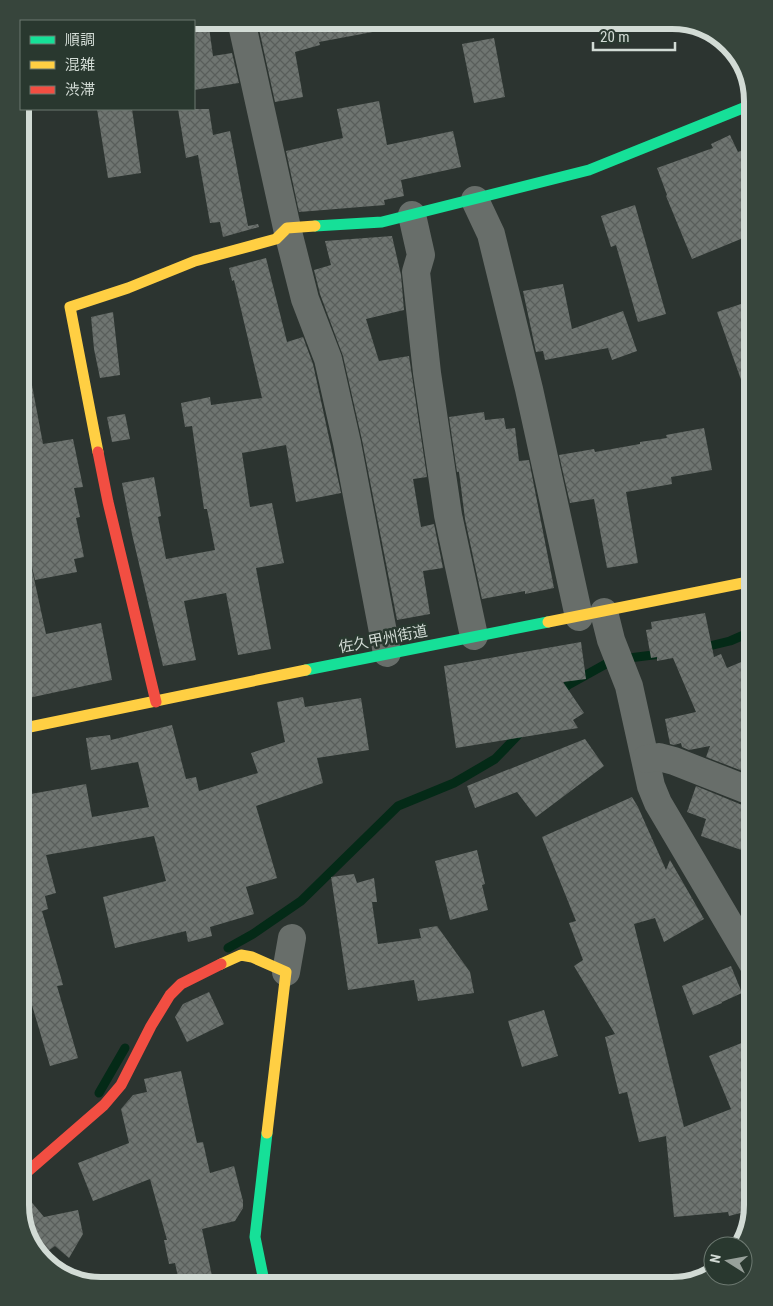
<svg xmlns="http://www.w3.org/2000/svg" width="773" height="1306" viewBox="0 0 773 1306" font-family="'Roboto Condensed','Noto Sans JP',sans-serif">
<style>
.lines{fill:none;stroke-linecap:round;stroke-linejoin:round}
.stream{stroke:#042a17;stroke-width:9}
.building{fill:url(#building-cross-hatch)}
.street{stroke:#686e6a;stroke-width:28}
.fast{stroke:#16e098;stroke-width:11}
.slow{stroke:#ffcf43;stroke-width:11}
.jam{stroke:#f24e42;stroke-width:11}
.labels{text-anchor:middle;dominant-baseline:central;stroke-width:5;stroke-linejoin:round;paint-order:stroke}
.street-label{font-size:15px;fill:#d2dbd5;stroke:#29382f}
.rim{fill:none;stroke:#d2dbd5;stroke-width:6}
</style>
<defs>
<pattern id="building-cross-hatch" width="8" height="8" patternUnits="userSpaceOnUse" patternTransform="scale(1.25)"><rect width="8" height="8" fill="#6f7571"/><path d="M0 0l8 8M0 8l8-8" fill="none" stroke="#595e5b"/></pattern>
</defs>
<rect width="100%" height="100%" fill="#2c3430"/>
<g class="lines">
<g class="stream">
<path d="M701,648L730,641L753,631"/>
<path d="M559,694L568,685L613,660L661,654"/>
<path d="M228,948L253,934L301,901L398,806L454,783L495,759L522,731"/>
<path d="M99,1093L125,1048"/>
</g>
</g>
<g class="building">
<path d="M194,20H208L213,56L232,53L239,83L194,90Z"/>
<path d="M257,20H377L378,31L319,42L320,45L295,52L303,97L275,102Z"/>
<path d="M494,38L505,97L474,103L462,44Z"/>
<path d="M379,101L387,145L453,131L461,167L401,180L404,196L384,200L385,205L299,212L286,151L343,138L337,109Z"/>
<path d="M97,109H132L141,173L108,178Z"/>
<path d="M178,109H209L213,135L230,131L248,226L258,224L259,227L223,237L220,222L210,223L198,155L186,158Z"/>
<path d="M730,135L738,152L747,148L753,162V234L692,259L666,196L667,195L657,168L713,148L711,144Z"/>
<path d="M635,205L666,314L638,322L616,245L611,247L601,216Z"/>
<path d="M392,236L401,275L404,310L366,319L379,361L409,356L427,477L413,479L421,527L434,524L443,568L423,571L430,614L397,620L362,440L343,356L320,294L314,270L331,265L325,241Z"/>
<path d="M266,258L287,342L303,337L313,364L341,493L296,502L286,445L242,453L250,507L272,503L284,563L256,568L271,649L238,655L226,593L184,601L196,660L163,666L132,534L122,483L154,477L161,516L158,517L166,559L215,550L207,509H204L192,426L185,427L181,403L210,397L211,405L262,398L234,280L232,281L229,268Z"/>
<path d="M563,284L572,329L623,311L637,351L612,360L608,348L545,360L543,351L536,352L523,291Z"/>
<path d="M753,300V405H750L717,312Z"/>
<path d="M113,312L120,375L100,378L94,349L91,317Z"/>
<path d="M31,380L43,444L73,439L83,487L74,488L80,517L76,518L84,557L74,559L77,572L35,580L20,517V381Z"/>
<path d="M484,412L485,420L504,418L506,429L515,428L519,461L529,460L554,588L525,594V591L482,599L465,519L459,472H457L449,417Z"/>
<path d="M125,414L130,439L112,442L107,417Z"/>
<path d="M704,428L712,470L671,477L672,484L626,492L638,563L607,568L594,499L570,503L559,455L594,449L595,452L640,444V442L667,438L666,435Z"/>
<path d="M30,560L46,634L101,623L112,680L24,699L20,683V561Z"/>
<path d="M705,613L714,657L721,654L727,668L753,657V775L706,757L710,746L689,750L682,747L681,743L674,745L670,744L665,719L696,712L673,658L657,661V657L651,658L646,630L652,629L651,622Z"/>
<path d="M581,642L586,679L563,682L584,713L573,720L578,728L456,748L444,666Z"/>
<path d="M303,697L305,707L361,698L369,750L317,758L323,783L256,806L277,878L246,887L254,914L210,927L212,936L188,942L186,931L115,948L103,897L166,881L154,836L46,855L56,893L45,896L48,909L42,911L63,985L57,986L78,1058L50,1066L29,995H26L20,974V796L86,784L92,817L149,807L138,762L91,770L86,738L110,735L111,740L172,725L186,779L196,777L199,791L258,773L251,753L285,742L277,702Z"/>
<path d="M585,739L604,766L536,817L517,792L475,808L467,786Z"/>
<path d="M696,786L747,807H753V854L701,836L706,819L687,812Z"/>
<path d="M632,797L638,807L666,870L670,860L704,919L664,942L655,918L634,924L684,1127L731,1109L709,1056L744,1042L753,1065V1206L752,1210L729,1216L728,1212L674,1217L666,1136L639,1142L627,1092L619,1094L605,1037L615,1034L574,966L583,960L569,923L576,921L542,837Z"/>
<path d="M477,850L485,884L482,885L488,910L450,920L435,861Z"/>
<path d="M354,874L357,883L374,878L377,902H372L378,944L421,938L419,929L437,926L470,972L474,993L418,1001L414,980L348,990L331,877Z"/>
<path d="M731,966L742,993L722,1002V1003L693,1015L682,986Z"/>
<path d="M209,992L224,1024L187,1042L175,1017L183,1004Z"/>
<path d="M544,1010L558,1056L522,1067L508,1021Z"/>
<path d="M181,1071L197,1143L203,1142L210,1173L234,1166L243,1201V1208L235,1221L202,1229L212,1276L205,1278L207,1286H180L175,1263L169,1264L164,1240H167L150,1179L93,1201L78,1163L129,1143L121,1109L133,1095L147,1092L144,1079Z"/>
<path d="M20,1193H24L44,1217L78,1210L83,1234L69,1258L55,1246L41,1256L28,1241L20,1206Z"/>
</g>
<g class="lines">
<g class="street">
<path d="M241,20L287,228L305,299L328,359L347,443L387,653"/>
<path d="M475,200L491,234L529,389L579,617"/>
<path d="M412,215L421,255L416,272L427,373L448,515L474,636"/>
<path d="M604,612L611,640L629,686L651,786L658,803L753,964"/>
<path d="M646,759L659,757L674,761L753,792"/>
<path d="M286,972L292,938"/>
</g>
<g class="fast">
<path d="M315,226L382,222L589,170L753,104"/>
<path d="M306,670L548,622"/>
<path d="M265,1286L255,1237L267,1133"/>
</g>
<g class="slow">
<path d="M98,452L70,307L128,288L195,261L276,239L287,228L315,226"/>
<path d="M548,622L753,581"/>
<path d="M20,729L306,670"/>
<path d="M221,964L241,955L252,957L286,972L267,1133"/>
</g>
<g class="jam">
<path d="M98,452L108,502L156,702"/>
<path d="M20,1178L104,1105L121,1085L151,1026L170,995L181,984L221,964"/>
</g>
</g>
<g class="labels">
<g class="street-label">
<text transform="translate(383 639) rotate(-11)">佐久甲州街道</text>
</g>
</g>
<path d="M0 0H773V1306H0ZM101 29H672A72 72 0 0 1 744 101V1205A72 72 0 0 1 672 1277H101A72 72 0 0 1 29 1205V101A72 72 0 0 1 101 29Z" fill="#37453c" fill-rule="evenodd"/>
<path class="rim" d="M101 29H672A72 72 0 0 1 744 101V1205A72 72 0 0 1 672 1277H101A72 72 0 0 1 29 1205V101A72 72 0 0 1 101 29Z"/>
<rect x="20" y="20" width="175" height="90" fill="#29382f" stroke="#6d7971"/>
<rect x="30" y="36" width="25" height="8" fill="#16e098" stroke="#6d7971"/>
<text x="65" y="45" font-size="15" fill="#d2dbd5">順調</text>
<rect x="30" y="61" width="25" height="8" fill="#ffcf43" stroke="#6d7971"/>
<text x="65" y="70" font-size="15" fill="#d2dbd5">混雑</text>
<rect x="30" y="86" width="25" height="8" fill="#f24e42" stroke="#6d7971"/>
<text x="65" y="95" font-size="15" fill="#d2dbd5">渋滞</text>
<g transform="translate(728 1261) rotate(281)"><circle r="24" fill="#29382f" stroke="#6d7971"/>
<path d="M0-4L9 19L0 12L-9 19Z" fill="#98a19b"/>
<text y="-8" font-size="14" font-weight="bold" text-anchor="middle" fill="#d2dbd5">N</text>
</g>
<path d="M593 42v8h82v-8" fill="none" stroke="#d2dbd5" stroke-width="2.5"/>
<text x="600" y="42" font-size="15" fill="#d2dbd5" stroke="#29382f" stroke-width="4" paint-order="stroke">20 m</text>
</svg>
